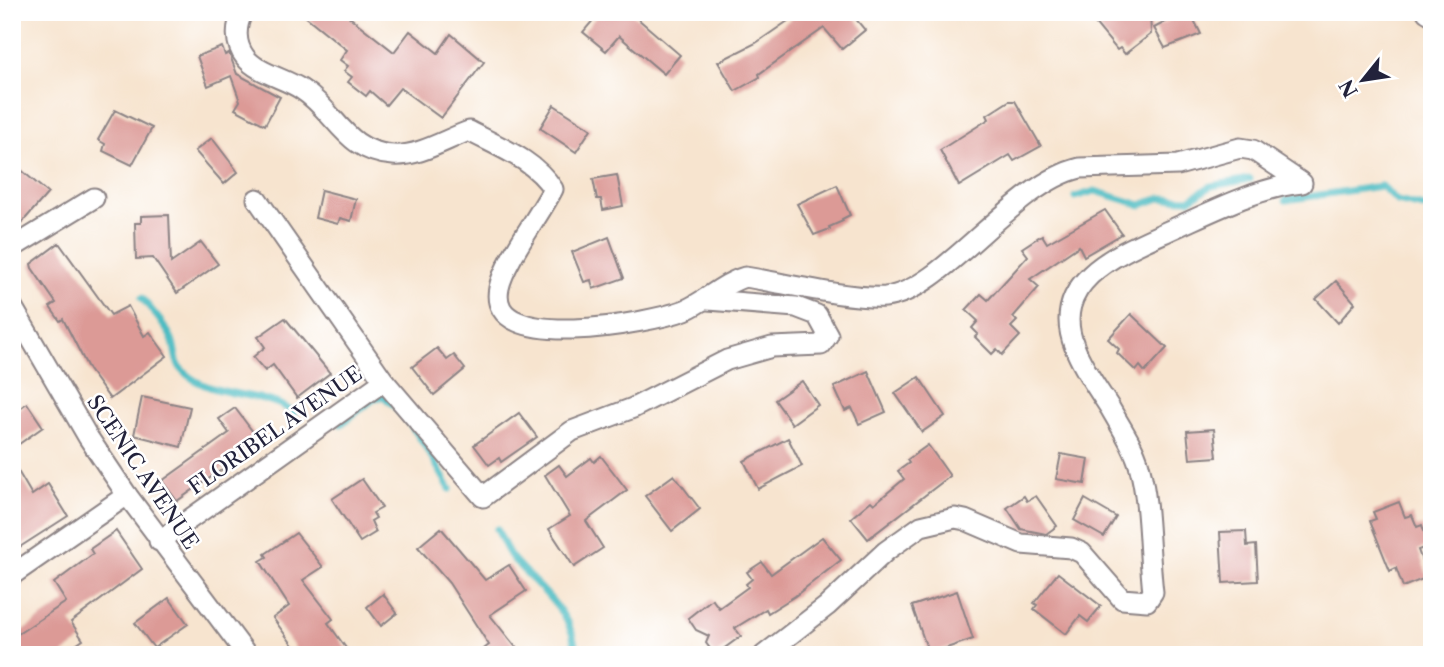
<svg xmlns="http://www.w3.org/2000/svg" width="1444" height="667" viewBox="0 0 1444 667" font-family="'Libre Caslon Text',serif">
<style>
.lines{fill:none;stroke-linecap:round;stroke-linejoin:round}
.stream{stroke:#4dbcc2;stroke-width:7}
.building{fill:#dc9a96}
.minor-casing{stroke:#8c8385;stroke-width:23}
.minor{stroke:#fff;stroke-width:19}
.labels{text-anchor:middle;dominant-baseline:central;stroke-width:5;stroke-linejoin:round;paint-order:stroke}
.street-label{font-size:21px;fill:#22223b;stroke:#fff}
</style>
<rect width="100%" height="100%" fill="#fff"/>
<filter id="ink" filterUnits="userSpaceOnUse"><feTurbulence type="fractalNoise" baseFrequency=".0143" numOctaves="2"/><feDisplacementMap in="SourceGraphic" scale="14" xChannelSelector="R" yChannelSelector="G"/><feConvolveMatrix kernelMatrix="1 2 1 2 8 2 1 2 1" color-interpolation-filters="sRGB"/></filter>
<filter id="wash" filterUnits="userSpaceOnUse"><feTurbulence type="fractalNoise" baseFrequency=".00686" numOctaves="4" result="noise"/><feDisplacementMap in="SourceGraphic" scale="28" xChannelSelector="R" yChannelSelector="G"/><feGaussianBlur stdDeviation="1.57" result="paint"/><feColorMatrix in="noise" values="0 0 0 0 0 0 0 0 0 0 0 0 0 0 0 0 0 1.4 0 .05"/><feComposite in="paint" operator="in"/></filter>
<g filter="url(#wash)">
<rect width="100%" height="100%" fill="#f7e4cf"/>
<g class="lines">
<g class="stream">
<path d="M1075,197L1095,191L1141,205L1160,198L1190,199L1211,186L1250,179"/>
<path d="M1286,200L1381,186L1397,201L1432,209"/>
<path d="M142,298C151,310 164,323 171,337C177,348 173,362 184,372C213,400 264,389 294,413"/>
<path d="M341,424L374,399L383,396C412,418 432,458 450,489"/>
<path d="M497,529C502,539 506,551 513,559C537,587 576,614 576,655"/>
</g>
</g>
<g id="blocks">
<g class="building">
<path d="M300,12H343L394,52L410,31L438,53L451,34L484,62L441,118L400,88L386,105L370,91L366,96L348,82L352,77L344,71L348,66L340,60L347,50Z"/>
<path d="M600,12H630L680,55L664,74L619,36L606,51L583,32Z"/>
<path d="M801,12H850L865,30L842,49L824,28L759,74L760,77L735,91L718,62L756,43Z"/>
<path d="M1107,12H1150L1151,34L1125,54L1120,48L1117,50L1094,22Z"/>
<path d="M1172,12H1190L1201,34L1165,48L1154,28L1175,17Z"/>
<path d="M222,47L225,55L229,53L237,74L280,97L265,125L235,109L240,101L231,76L208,86L197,56Z"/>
<path d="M1009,101H1015L1041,146L1014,161L1010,155L959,186L940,150L989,119L987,115Z"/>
<path d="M554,105L591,129L576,152L540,128Z"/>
<path d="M115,110L152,128L132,165L103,151L105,144L98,140Z"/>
<path d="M212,138L238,172L224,184L195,151Z"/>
<path d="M12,162L48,193L12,234Z"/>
<path d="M617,175L623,206L603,210L601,199H597L593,179Z"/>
<path d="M837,185L850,215L842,219L843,221L829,227L830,229L814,235L797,204Z"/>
<path d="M321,190L356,199L351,221L340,218L338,224L315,218Z"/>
<path d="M1105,210L1122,234L1084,256L1079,246L1030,279L1039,287L1013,317L1017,321L1011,327L1020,336L1002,355L997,349L992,354L975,337L978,334L972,328L978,321L966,310L981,294L988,300L1028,256L1022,248L1042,235L1047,243Z"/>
<path d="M169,215L171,263L201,242L218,264L177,293L153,258L136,259L135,223H141V216Z"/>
<path d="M609,237L624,278L593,289L591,280L584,282L572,252Z"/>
<path d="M59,243L111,315L128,306L144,336L150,332L167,356L110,399L89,370L63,319L60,321L50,307L56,303L32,268L31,264Z"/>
<path d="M1336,281L1355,303L1338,323L1316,299Z"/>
<path d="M1131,314L1167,348L1145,372L1140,366L1136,371L1117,353L1119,349L1108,339Z"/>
<path d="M285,318L330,373L297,398L273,365L265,371L253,357L265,347L258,337Z"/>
<path d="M437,348L447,360L454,355L465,369L434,395L412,367Z"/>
<path d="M868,371L886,412L859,424L852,408L845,411L834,387Z"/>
<path d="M919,377L945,416L922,432L895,393Z"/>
<path d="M802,381L818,405L792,424L775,400Z"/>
<path d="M142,397L190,407L181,447L134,435Z"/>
<path d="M27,403L43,427L12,449V414Z"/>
<path d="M235,408L256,436L220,462L224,468L177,501L162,481L229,433L219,419Z"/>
<path d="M519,413L537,437L501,462L499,458L489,465L474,445Z"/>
<path d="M1214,429L1217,457L1190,459L1187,431Z"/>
<path d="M788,438L802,466L758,489L744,461Z"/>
<path d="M928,445L950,476L868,539L851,518L871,501L874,504L904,479L898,471L909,463L907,460Z"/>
<path d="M1061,454L1089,459L1085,484L1056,479Z"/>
<path d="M601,456L627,490L586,521L603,548L574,567L549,529L570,516L545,475L559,465L567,476L591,458L594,462Z"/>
<path d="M12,461L32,495L48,484L68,516L12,552Z"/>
<path d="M674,475L700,509L672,531L645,496Z"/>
<path d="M362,479L382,508L373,513L376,518L371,521L376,532L360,542L332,499Z"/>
<path d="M1024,496L1027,501L1036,496L1057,526L1046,534L1021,529L1007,508Z"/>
<path d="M1085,499L1116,517L1104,537L1074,520Z"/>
<path d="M1399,502L1405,517L1412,515L1417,527L1422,525L1429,546L1418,550L1428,577L1403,587L1396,568L1390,571L1370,521L1376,519L1373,512Z"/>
<path d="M441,528L485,580L509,565L526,591L490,615L522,655H476L489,645L449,583L418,547Z"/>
<path d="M116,531L142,569L71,622L83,640L61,655H12V638L66,602L54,583L93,554L90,549Z"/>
<path d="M1246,531L1247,546L1256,545L1258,581L1223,583L1220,532Z"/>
<path d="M296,533L323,567L303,580L333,619L328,623L351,655H300L273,618L289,606L260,561L267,557L265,554Z"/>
<path d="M822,537L841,560L795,596L768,613L766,609L735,628L741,636L715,655L706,643L709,636L696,630L688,618L712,599L719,608L748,587L746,584L752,579L747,572L762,562L771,574Z"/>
<path d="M1058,573L1101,606L1088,622L1080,616L1066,634L1034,609L1037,605L1034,603Z"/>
<path d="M957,591L973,639L929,654L912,606Z"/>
<path d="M383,594L397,613L381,626L367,607Z"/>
<path d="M169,598L188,624L154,648L135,623Z"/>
</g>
</g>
</g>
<g filter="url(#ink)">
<use href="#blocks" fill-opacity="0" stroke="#8c8385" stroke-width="2"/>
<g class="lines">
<g class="minor-casing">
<g id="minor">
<path d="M243,12C235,26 235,44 245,57C257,73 284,78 301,89C336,111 345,152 393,155C418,157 446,139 469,131C499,147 535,160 553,189C540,215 504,262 499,288C485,355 650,323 685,310C706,301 723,283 745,277C784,283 848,299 885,297C943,292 1012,184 1080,168L1178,165L1240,148L1253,150L1302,183C1258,187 1209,213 1168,231C1119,253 1048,281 1075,348C1083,369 1098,389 1110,408C1120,426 1133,444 1139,465C1150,505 1148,550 1153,592L1147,601L1122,599L1082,553L1071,548L1021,544L965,520L955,518L921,526L886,551L827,606L764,655"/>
<path d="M1427,12L1432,15"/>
<path d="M257,199L384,381L483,497L572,431L633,408L727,360L772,347L821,345L828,335L817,315L796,307L708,300"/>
<path d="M12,248L94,198"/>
<path d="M12,306L88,437L127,495L247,655"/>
<path d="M159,541L384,381"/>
<path d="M12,575L127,495"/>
</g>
</g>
<use href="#minor" class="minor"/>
</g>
</g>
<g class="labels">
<g class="street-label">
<text transform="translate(275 430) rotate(-35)">FLORIBEL AVENUE</text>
<text transform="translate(143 472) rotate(56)">SCENIC AVENUE</text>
</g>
</g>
<rect width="1444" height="667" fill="none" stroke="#fff" stroke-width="42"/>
<g transform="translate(1363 80) rotate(240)" stroke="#ffffff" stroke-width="5" paint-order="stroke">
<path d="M0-5L12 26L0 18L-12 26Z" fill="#22223b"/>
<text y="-10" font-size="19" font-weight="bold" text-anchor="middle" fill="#22223b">N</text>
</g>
</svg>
